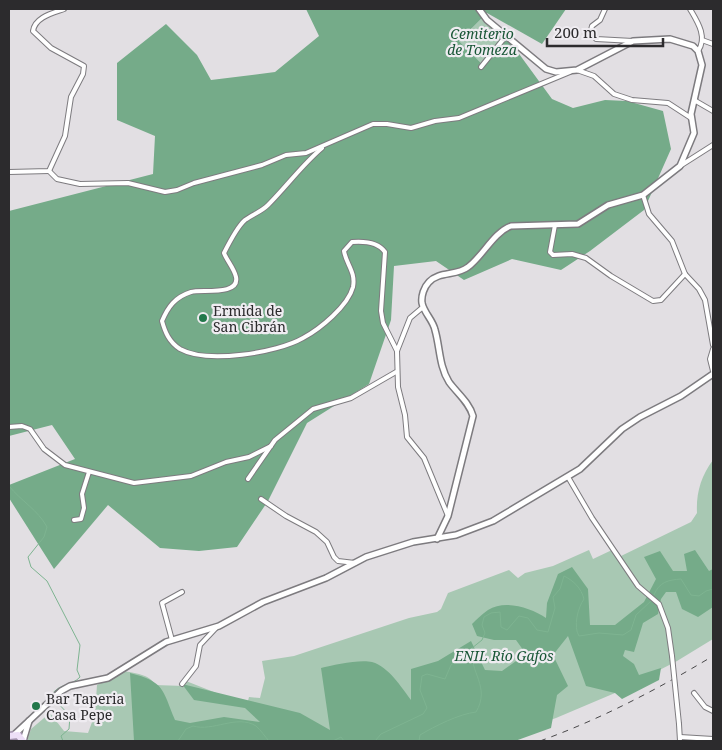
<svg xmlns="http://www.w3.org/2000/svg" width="722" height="750" viewBox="0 0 722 750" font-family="'Noto Serif',serif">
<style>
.green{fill:#a8c8b3}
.forest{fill:#75ab89}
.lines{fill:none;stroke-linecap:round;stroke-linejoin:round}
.stream{stroke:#7eb491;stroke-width:1}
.minor-casing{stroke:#7d7b7f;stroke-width:6}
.tertiary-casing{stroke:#7d7b7f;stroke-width:8}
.primary-casing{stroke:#a292ac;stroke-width:9}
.minor{stroke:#fff;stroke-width:4}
.tertiary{stroke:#fff;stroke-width:5}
.primary{stroke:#eddff7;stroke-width:6}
.rail{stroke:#49484a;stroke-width:1;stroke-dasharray:6 6;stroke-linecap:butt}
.minor-bridge-casing{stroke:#7d7b7f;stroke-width:6;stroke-linecap:butt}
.minor-bridge{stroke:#fff;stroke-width:4}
.poi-dot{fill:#22784b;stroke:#efecf1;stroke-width:2}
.labels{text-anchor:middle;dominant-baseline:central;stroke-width:4.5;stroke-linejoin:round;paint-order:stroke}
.park-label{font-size:14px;font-style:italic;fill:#185636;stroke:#efecf1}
.poi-label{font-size:14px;fill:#2c2b2d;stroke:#efecf1;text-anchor:start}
</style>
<rect width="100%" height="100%" fill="#e2dfe3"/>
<g class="green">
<path d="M482,18L505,38L483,65L459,41Z"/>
<path d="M713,460V639L677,661L615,693L556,718L489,741H27L31,729L50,713L64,731L88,733L95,714L97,685L123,671C134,673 150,674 155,685L184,686L186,681L224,696L248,701L249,697L260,698L265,678L262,661L294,656L409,618L437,612L441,609L448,593L509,570L518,578L525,573L553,566L589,550L593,559L612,550L618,556H621L691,522L697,513C696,493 701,476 713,460Z"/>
</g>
<g class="forest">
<path d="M306,9H566L542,44L487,13L459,41L483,65L506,36L552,99L573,108L605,100L627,101L663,111L671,149L644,210L590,251L561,270L512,259L464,280L436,261L394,266L391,320L369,384L307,423L268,501L237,547L199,551L160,548L108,505L54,569L9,498V485L75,459L52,425L9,436V211L153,174L155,136L117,120V63L166,24L197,55L211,80L275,72L319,36Z"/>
<path d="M695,550L709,571L713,569V607L698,617L682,609L676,592H666L661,599L658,614L643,623L634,652L625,650L623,656L634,664L639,675L661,668L659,680L622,699L615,693L586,686L568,636L553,655L568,686L557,695L551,728L515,741H134L130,673C165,682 162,689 175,720L190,723L224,717L260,722L245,708L194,700L182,684L300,713L330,730L321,668C333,665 360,659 372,662C389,667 401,687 411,700V669L438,661L471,641L485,670L502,671L526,654L516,640H494L477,636L472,624C477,619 482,614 488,610C505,599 531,608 546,618L547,603L558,574L572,567L588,589L590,625H615L644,602L656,579L644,557L660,551L673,571H687L684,554Z"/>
</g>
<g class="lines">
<g class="stream">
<path d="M9,486C21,501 38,510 47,527L44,537L28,557L31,567L47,581L80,645L77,670L80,677C72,686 60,683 51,695"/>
<path d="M654,595C659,582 668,580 681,579L691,595L699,596L706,591L713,589"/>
<path d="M55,700L70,716L69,729L61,736L63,741"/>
<path d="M178,741L186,729L193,726C213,732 237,714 256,726C261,730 265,737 269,741"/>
<path d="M333,741L341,737L344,741"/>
<path d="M375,741L381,734L423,714L427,708L420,690L422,676L427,674L445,679L451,665L482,640L485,633L482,625L484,617L491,613L500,612L501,627L507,630L519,616L528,618L537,630L548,632L555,608L553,597L560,589L564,576C574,581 581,588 584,599C578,607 573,627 579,636L599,633L623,635L631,630L636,615L651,601"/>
<path d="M419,741L420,735C435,726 459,714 476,712C491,687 469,672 472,649"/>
</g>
<g class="minor-casing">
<g id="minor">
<path d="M605,9L600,20L592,26L591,30L596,39L633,41"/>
<path d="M690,9C697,21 708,37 698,51"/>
<path d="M702,40L713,44"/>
<path d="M481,67L506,36"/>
<path d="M577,70L594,76L614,94L632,100L668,103L691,118"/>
<path d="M694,100L713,111"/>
<path d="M322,148C302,165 287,186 268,205C261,212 253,214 245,220C237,227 229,243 224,253C227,261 234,268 236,277C240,296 201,289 191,292C175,297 168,307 162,321C165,332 169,342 180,349C207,364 277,353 303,338C320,329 348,306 353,287C356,272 346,264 344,251L352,242C365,241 378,242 385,252L381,311L383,323L397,351"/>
<path d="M680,166L713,145"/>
<path d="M49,171L57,179L80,184L128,183L165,192L177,190L194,183L262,165L286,155L306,153L373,124H387L411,128L435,121L459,118L570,72"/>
<path d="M9,172L49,171L65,136L71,97L83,74L84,66L51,48L33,31C35,17 53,13 64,9"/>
<path d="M643,195L649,214L672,241L685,274L699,289L705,300L713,345"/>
<path d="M555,225L550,252L553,255L572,254L586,258L611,276L653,301L661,300L685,274"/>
<path d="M423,307L410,318L397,351L398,387L405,415L407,437L424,458L448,516"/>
<path d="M713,349L710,359L713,371"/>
<path d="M9,427L22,426L30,429L44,449L65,465L134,483L191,476L226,462L249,457L271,446"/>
<path d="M568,477L592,518L638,586L659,604L668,628L672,656"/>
<path d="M248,479L275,440L313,409L351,398L396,372"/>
<path d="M261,499L286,516L316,532L327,542L334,557L338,561L355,563"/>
<path d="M74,520L81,519L84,508L82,494L89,472"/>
<path d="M172,640L162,603L182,592"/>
<path d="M182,684L196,666L200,645L216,628"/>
<path d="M694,693L705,707L713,711"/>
<path d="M679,724L680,741"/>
<path d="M680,737L713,739"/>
</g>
</g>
<g class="tertiary-casing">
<g id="tertiary">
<path d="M437,539L448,516L473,416C469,402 457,393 449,382C439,366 440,347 435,330C433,320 424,313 422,303C421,296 424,287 429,282C439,271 457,276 468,267C482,257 494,232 511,226L578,224L608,205L643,195L680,166L694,133L691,114L702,65L698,51L693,46L670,39L633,41L577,70L556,72L546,69L487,20L479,9"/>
<path d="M15,734L61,691L70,686L108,678L166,642L219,626L263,602L326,578L366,557L413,542L456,535L493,521L580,469L622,429L640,417L681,396L713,374"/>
<path d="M23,741L29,721"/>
</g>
</g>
<g class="primary-casing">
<path id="primary" d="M9,736L18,735L23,741"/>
</g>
<use href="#minor" class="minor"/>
<use href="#tertiary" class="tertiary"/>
<use href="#primary" class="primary"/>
<path class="rail" d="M540,741C601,719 658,689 713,656"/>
<g class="minor-bridge-casing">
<path id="minor-bridge" d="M672,656L679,724"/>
</g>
<use href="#minor-bridge" class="minor-bridge"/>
</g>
<g class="poi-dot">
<circle cx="203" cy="318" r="5"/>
<circle cx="36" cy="706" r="5"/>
</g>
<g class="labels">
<g class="park-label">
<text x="482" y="33">Cemiterio<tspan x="482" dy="16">de Tomeza</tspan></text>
<text x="504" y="655">ENIL Río Gafos</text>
</g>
<g class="poi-label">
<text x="213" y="310">Ermida de<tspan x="213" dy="16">San Cibrán</tspan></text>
<text x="46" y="698">Bar Taperia<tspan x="46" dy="16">Casa Pepe</tspan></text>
</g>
</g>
<rect width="722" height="750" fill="none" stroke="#2c2b2d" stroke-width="20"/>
<path d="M547 38v8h116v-8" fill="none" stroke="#2c2b2d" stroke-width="2.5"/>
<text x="554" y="38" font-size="15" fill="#2c2b2d" stroke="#efecf1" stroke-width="4" paint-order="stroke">200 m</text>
</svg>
